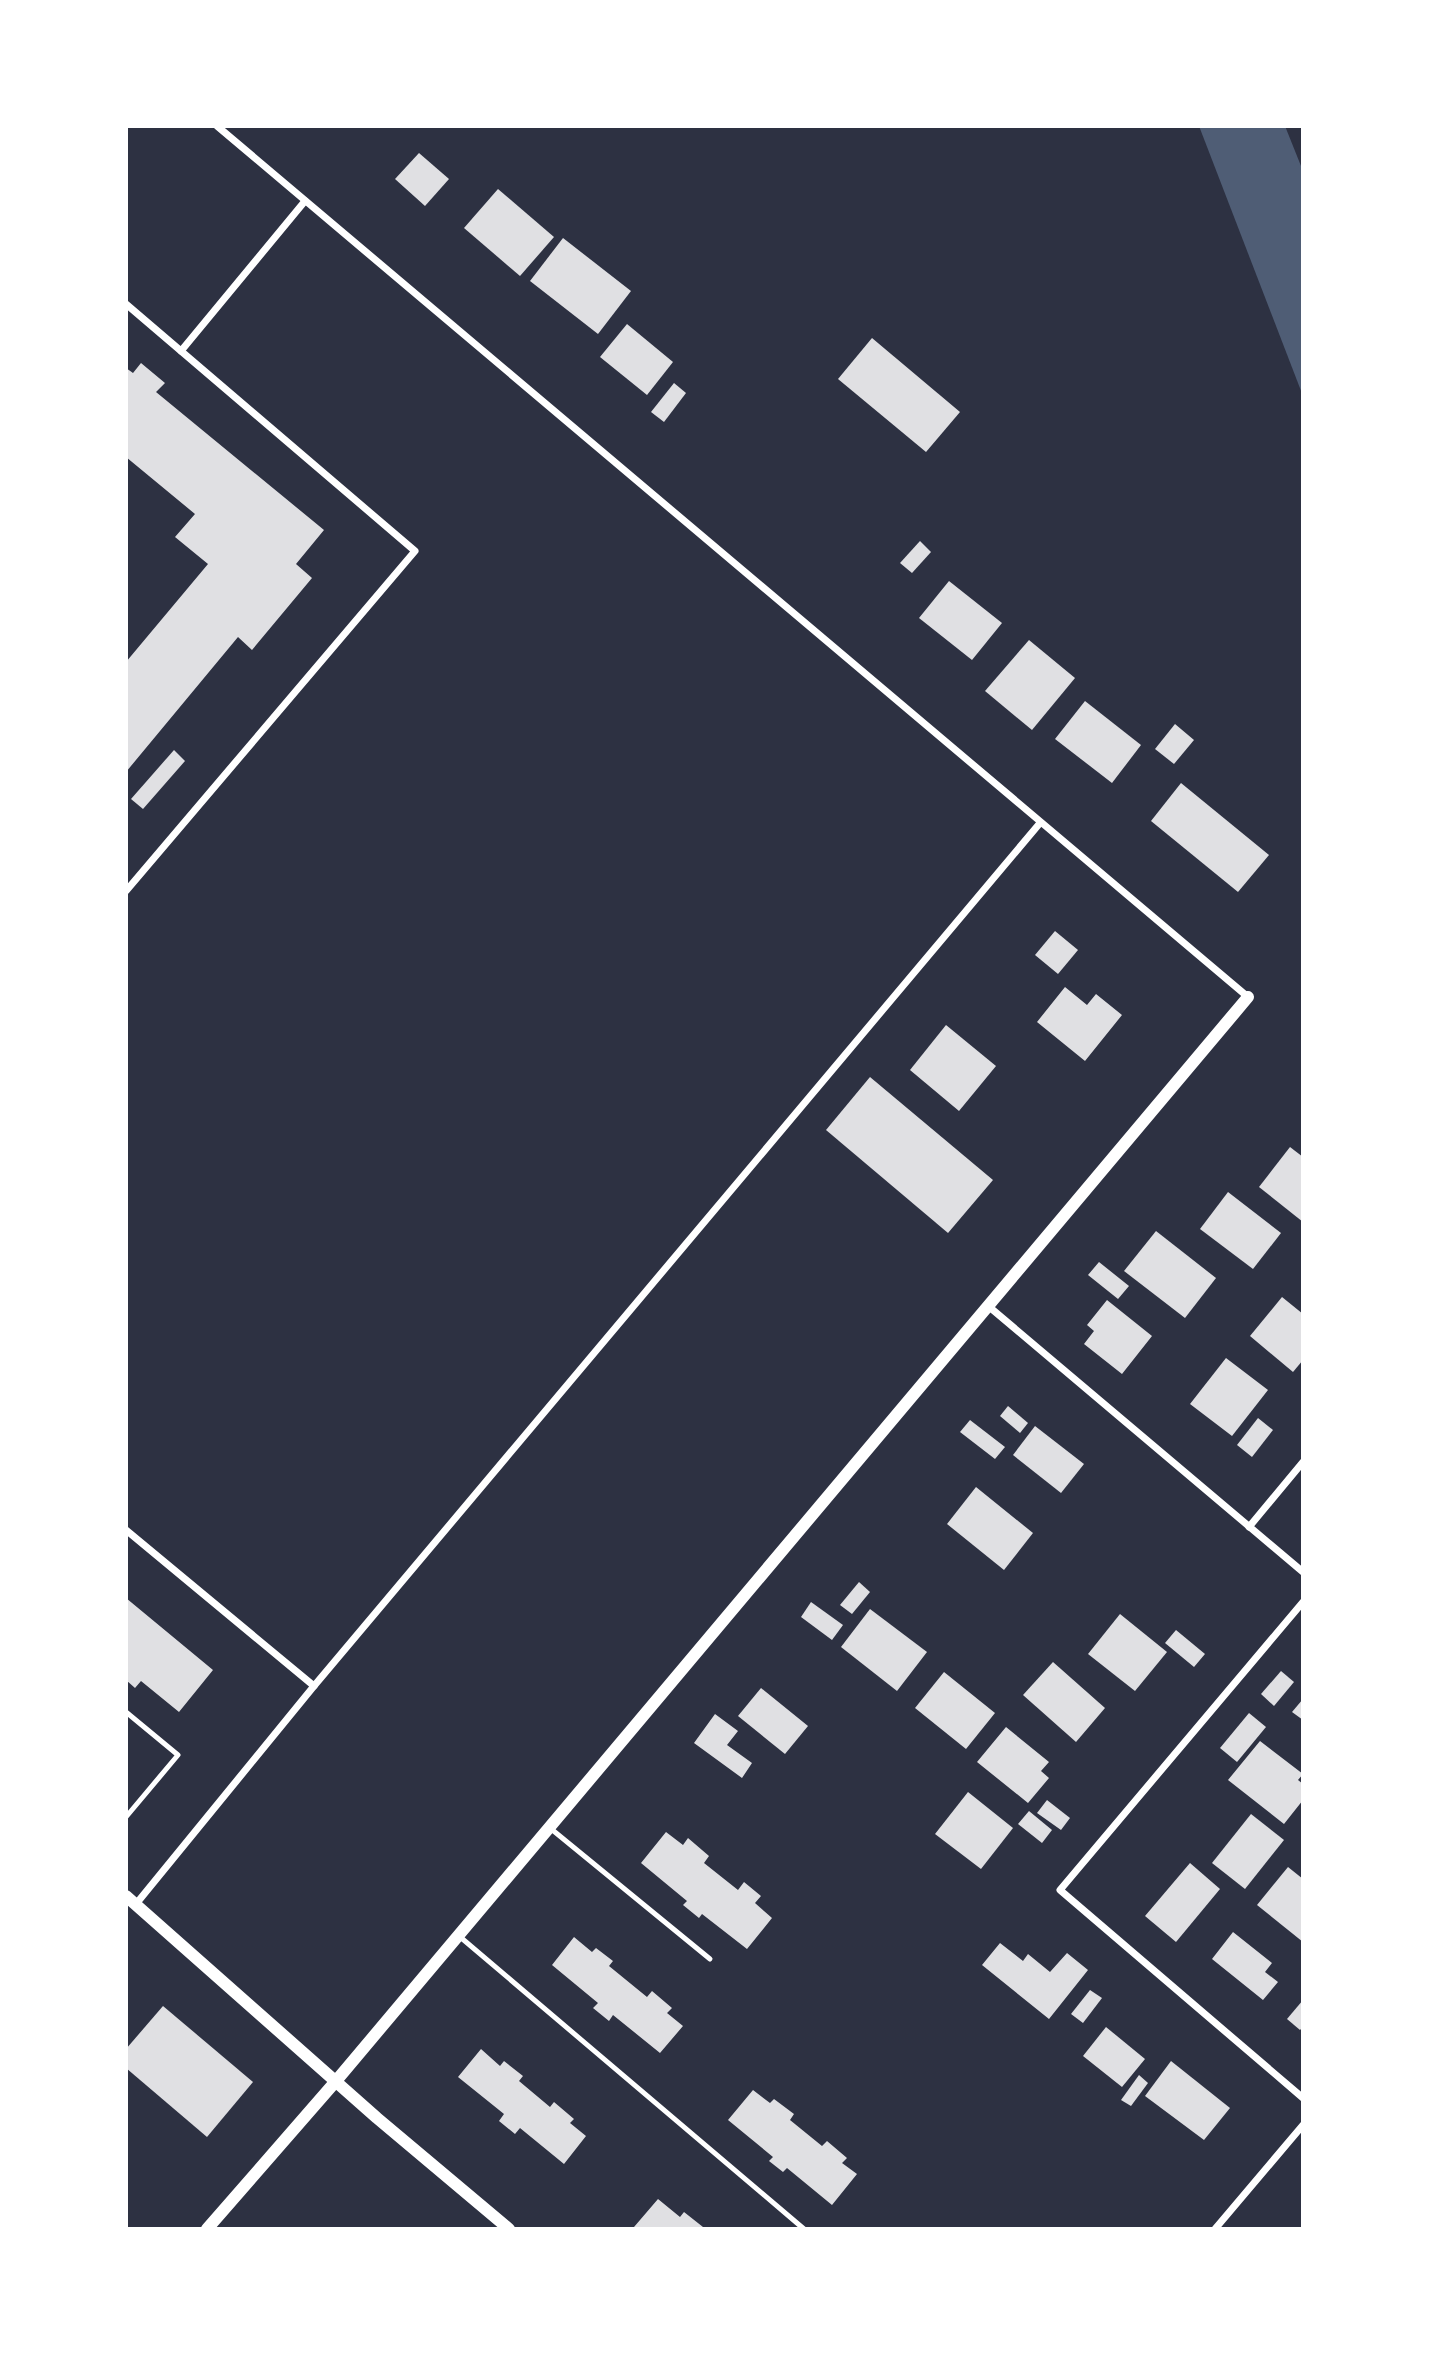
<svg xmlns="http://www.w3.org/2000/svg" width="1429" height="2355" viewBox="0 0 1429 2355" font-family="Helvetica,sans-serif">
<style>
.water{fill:#4f5d75}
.building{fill:#e0e0e3}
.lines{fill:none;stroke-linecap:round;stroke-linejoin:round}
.service{stroke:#fff;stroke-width:5}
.minor{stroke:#fff;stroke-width:7}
.tertiary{stroke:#fff;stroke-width:12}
</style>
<rect width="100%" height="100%" fill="#2d3142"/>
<path class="water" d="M1199,126H1285L1303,171V396Z"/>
<g class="building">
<path d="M419,153L449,179L425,206L395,179Z"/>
<path d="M498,189L554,237L520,276L464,228Z"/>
<path d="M563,238L631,291L598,334L530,281Z"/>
<path d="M627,324L673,362L647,395L600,357Z"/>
<path d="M872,338L960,412L926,452L838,379Z"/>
<path d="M141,363L165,383L156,392L324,530L296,564L312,578L252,650L238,637L126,772V662L208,564L175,537L195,514L126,457V368L133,373Z"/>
<path d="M674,383L686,393L664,422L651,412Z"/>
<path d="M920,541L931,552L912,573L900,563Z"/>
<path d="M949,581L1002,623L972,660L919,618Z"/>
<path d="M1029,640L1075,678L1032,730L985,691Z"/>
<path d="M1085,701L1141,745L1112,783L1055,739Z"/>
<path d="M1175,724L1194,740L1174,764L1155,749Z"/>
<path d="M174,750L185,761L143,809L131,799Z"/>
<path d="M1181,783L1269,855L1238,892L1151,821Z"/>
<path d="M1055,931L1078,950L1058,974L1035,955Z"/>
<path d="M1065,987L1087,1005L1096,994L1122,1015L1085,1061L1037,1022Z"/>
<path d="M946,1025L996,1066L959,1111L910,1070Z"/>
<path d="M870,1077L993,1180L948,1233L826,1130Z"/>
<path d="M1290,1147L1303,1157V1222L1259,1187Z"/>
<path d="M1228,1192L1281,1233L1253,1269L1200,1229Z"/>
<path d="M1156,1231L1216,1278L1185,1318L1124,1271Z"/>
<path d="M1099,1262L1129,1286L1118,1299L1088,1275Z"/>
<path d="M1282,1297L1303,1314V1360L1293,1372L1250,1336Z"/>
<path d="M1107,1300L1152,1336L1122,1374L1084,1344L1094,1331L1087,1325Z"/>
<path d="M1226,1358L1268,1390L1232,1436L1190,1404Z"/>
<path d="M1008,1406L1028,1423L1020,1433L1000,1416Z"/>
<path d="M1258,1418L1273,1430L1252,1457L1237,1445Z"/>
<path d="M970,1420L1005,1447L995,1459L960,1432Z"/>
<path d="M1035,1426L1084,1464L1061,1493L1013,1455Z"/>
<path d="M976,1487L1033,1533L1004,1570L947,1524Z"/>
<path d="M859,1582L870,1592L852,1614L840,1605Z"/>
<path d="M126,1598L213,1670L179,1712L141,1681L135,1688L126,1680L128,1670L126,1669Z"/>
<path d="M811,1602L843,1625L832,1640L801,1617Z"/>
<path d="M870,1609L927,1652L897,1691L841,1647Z"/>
<path d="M1120,1614L1167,1652L1135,1691L1088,1654Z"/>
<path d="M1176,1630L1205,1654L1194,1667L1165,1643Z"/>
<path d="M1053,1662L1105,1708L1076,1742L1023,1695Z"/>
<path d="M1281,1671L1294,1682L1274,1706L1261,1694Z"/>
<path d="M944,1672L995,1713L966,1749L915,1708Z"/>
<path d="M761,1688L808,1726L785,1754L738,1716Z"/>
<path d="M1303,1699V1720L1292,1712Z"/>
<path d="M1249,1713L1266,1727L1237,1762L1220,1748Z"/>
<path d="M715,1714L738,1731L727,1745L752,1763L742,1778L694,1743Z"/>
<path d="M1006,1727L1049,1762L1041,1771L1049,1778L1028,1803L977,1762Z"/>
<path d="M1260,1741L1303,1774L1298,1780L1303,1784V1800L1284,1824L1228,1780Z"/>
<path d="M968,1792L1013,1828L981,1869L935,1834Z"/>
<path d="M1047,1800L1070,1818L1061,1830L1037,1813Z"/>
<path d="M1029,1811L1052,1830L1042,1843L1018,1824Z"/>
<path d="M1251,1814L1284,1840L1245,1889L1212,1863Z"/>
<path d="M666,1832L683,1845L688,1838L709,1856L704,1863L738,1890L744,1882L761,1896L755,1903L772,1918L747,1949L702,1914L699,1918L683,1905L687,1901L641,1863Z"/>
<path d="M1190,1863L1220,1889L1176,1942L1145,1916Z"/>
<path d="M1288,1867L1303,1879V1942L1257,1905Z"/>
<path d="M1233,1932L1272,1963L1265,1972L1278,1982L1263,2000L1212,1959Z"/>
<path d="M574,1937L592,1952L596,1948L613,1961L609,1966L647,1997L652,1991L672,2008L667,2013L683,2026L660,2053L613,2015L609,2021L593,2008L598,2003L552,1965Z"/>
<path d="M1000,1943L1023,1961L1028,1954L1050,1972L1067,1953L1088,1970L1049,2019L982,1965Z"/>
<path d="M1090,1990L1102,1998L1083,2023L1071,2014Z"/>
<path d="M1303,2000V2027L1300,2030L1287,2019Z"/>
<path d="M163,2006L253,2082L207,2137L126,2068V2049Z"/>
<path d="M1106,2027L1145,2059L1122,2087L1083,2056Z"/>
<path d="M481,2049L500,2066L504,2061L523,2076L519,2081L550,2107L554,2102L574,2119L570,2123L586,2136L564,2164L520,2128L515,2134L499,2121L504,2114L458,2077Z"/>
<path d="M1171,2061L1230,2108L1204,2140L1145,2096Z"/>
<path d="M1139,2075L1148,2083L1131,2106L1121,2100Z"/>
<path d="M753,2090L770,2103L774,2099L794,2114L790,2120L822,2146L827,2141L847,2158L842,2163L857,2174L832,2205L787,2168L783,2172L769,2161L773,2157L728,2120Z"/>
<path d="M658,2199L680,2217L684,2212L703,2227L701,2229H636L634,2227Z"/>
</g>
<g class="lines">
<g class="service">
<path d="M126,1712L178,1755L126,1817"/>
<path d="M550,1828L710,1959"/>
<path d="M459,1936L804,2229"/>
</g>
<g class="minor">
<path d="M217,126L1248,997"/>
<path d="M126,304L415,551L126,891"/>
<path d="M181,351L305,201"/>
<path d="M987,1305L1303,1572"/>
<path d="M1249,1527L1303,1462"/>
<path d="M126,1530L314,1686"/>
<path d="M1303,1602L1060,1890L1303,2098"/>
<path d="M136,1904L314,1686L1040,823"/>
<path d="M1215,2229L1303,2125"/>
</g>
<g class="tertiary">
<path d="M126,1896L377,2118L509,2229"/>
<path d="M207,2229L336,2081L1248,997"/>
</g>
</g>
<rect width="1429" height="2355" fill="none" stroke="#ffffff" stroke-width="256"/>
</svg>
